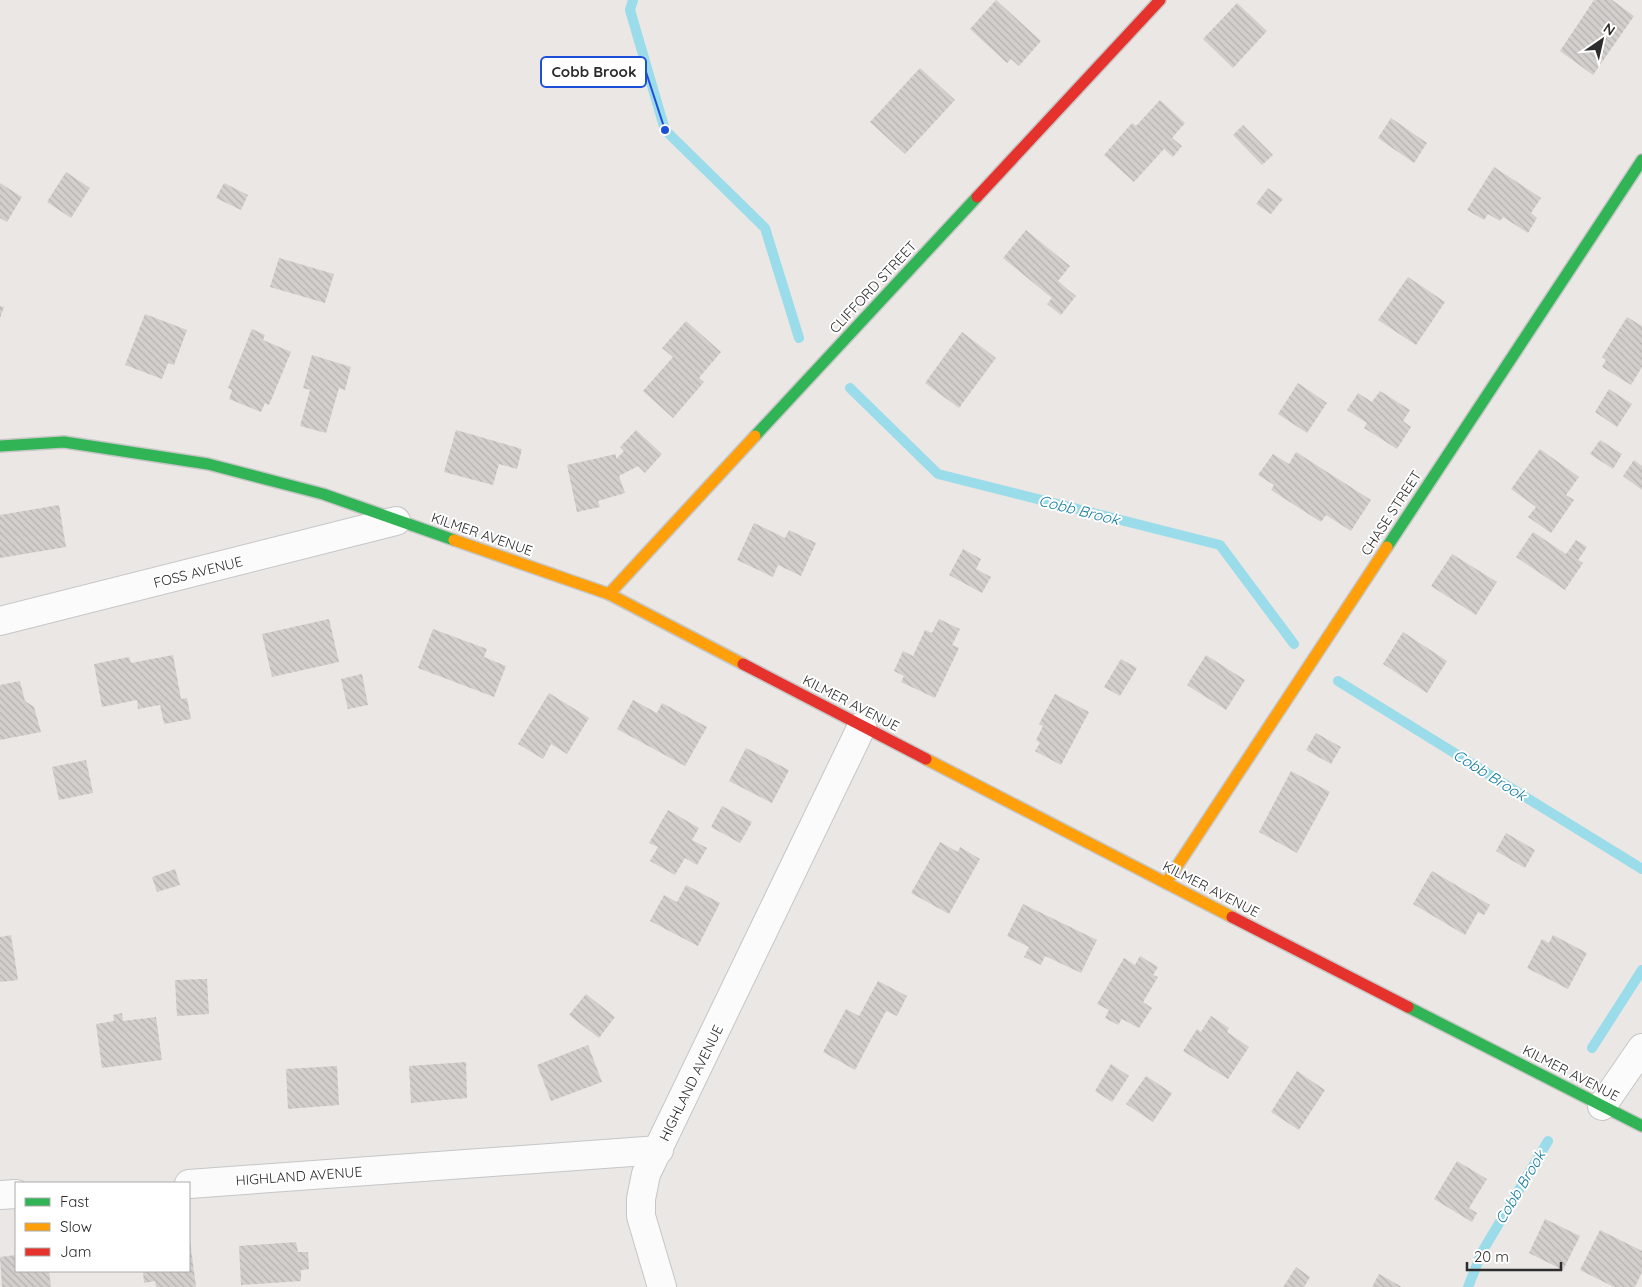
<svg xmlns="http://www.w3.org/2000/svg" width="1642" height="1287" viewBox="0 0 1642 1287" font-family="Quicksand,sans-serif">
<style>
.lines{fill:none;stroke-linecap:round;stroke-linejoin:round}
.stream{stroke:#9adcea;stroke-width:10}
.building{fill:url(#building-back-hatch)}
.street-casing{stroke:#c6c6c6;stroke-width:30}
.fast-casing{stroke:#c6c6c6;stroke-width:14}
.slow-casing{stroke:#c6c6c6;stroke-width:14}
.jam-casing{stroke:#c6c6c6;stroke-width:14}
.street{stroke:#fcfbfb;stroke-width:28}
.fast{stroke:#30b455;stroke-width:11}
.slow{stroke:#ff9f0a;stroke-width:11}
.jam{stroke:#e5322d;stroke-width:11}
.labels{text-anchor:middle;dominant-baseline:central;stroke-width:4;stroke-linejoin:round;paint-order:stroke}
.street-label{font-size:14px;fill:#2d2d2d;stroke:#fff}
.water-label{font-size:15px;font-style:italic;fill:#12799c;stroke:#fff}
.leader{fill:none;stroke:#1d4ed8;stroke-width:2}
.callout-dot{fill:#1d4ed8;stroke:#fff;stroke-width:2}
.callout{fill:#fff;stroke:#1d4ed8;stroke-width:2}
.callout-label{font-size:15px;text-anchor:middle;font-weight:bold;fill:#2d2d2d}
</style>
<defs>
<pattern id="building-back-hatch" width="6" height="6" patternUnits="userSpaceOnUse" patternTransform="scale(1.25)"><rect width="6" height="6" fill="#d2cfcd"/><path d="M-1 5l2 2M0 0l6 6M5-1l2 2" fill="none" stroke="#b5b2b0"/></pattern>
</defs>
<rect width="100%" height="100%" fill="#eae7e4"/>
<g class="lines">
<g class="stream">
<path d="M633,0L630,10L665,130L765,228L799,338"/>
<path d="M850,388L938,474L1220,545L1294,644"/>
<path d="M1338,681L1642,869"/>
<path d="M1592,1048L1642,970"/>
<path d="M1468,1287L1482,1252L1548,1141"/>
</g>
</g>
<g class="building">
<path d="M996,0L1041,41L1019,66L1011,59L1007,63L970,29Z"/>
<path d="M1594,0H1612L1634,16L1593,75L1560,51Z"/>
<path d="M1237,3L1267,31L1233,68L1203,39Z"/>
<path d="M920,68L955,100L905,154L870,122Z"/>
<path d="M1160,100L1185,123L1172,138L1182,146L1173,157L1164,149L1134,182L1104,155L1132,123L1136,126Z"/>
<path d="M1391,118L1427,143L1414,163L1378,138Z"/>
<path d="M1243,125L1273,155L1262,165L1233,135Z"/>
<path d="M1494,167L1541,198L1531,213L1537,218L1528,233L1503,217L1500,221L1488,214L1484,220L1467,210Z"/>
<path d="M66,172L90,188L71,218L47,202Z"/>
<path d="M0,183L22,197L7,222L0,218Z"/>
<path d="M224,183L248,195L241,210L216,198Z"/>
<path d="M1268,188L1283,199L1271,214L1256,204Z"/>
<path d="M1026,230L1070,266L1058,281L1076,296L1061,315L1047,304L1052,298L1003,258Z"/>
<path d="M279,258L334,274L325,303L270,287Z"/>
<path d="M1408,277L1445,302L1416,345L1378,320Z"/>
<path d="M0,306L4,307L0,318Z"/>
<path d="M145,314L187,330L174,365L168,363L162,379L125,365Z"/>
<path d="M1627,317L1642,326V367L1631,385L1602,367L1606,360L1602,357Z"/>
<path d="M686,321L721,352L699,378L704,382L673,418L643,391L673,357L662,348Z"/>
<path d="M252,329L265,335L263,340L291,352L269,405L265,403L261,412L229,399L232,390L228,388Z"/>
<path d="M962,332L996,358L959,408L925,383Z"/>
<path d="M312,355L351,367L345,390L339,388L326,433L300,426L310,390L303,388Z"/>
<path d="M1298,383L1327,403L1307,433L1278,414Z"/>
<path d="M1609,389L1632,404L1617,427L1595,412Z"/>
<path d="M1380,391L1410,410L1403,421L1411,427L1397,449L1364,428L1367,423L1347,410L1358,393L1372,402Z"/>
<path d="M456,430L522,449L517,469L499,464L493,485L444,472Z"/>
<path d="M636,430L662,454L645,473L638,466L619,476L625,493L598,501L600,507L577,512L567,465L616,454V459L624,451L620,447Z"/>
<path d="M1600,440L1622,454L1613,469L1590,454Z"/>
<path d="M1540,449L1579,477L1566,495L1574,500L1551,533L1528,517L1536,507L1511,489Z"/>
<path d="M1296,452L1371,500L1351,531L1326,515L1321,522L1271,490L1274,485L1258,475L1273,454L1289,464Z"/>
<path d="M1634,460L1642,466V490L1623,476Z"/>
<path d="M59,505L66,547L0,558V515Z"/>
<path d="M754,523L785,538L789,530L816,543L801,576L778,565L773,577L737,560Z"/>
<path d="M1533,532L1566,554L1576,540L1587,547L1578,560L1583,563L1565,590L1516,557Z"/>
<path d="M963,549L981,559L976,569L991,577L982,593L949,575Z"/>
<path d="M1452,554L1497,582L1476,615L1431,586Z"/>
<path d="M329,619L339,662L272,677L262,634Z"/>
<path d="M939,619L960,629L952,645L959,648L935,698L901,682L904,676L894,671L903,651L913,656L925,630L932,633Z"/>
<path d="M433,629L487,649L484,657L506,666L494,697L418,668Z"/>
<path d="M1403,632L1447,661L1427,693L1383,664Z"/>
<path d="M173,655L181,699L187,698L191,719L164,724L160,705L138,709L137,700L102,707L94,664L129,657L131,663Z"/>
<path d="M1206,655L1245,680L1226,710L1187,685Z"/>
<path d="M1121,659L1137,668L1120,696L1104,687Z"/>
<path d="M362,674L368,705L348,709L341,679Z"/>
<path d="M20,681L25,701L34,707L41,732L0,740V685Z"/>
<path d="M549,693L589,718L567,754L551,744L543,759L518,744Z"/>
<path d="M1055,694L1089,712L1061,765L1035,751L1040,743L1036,740L1043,726L1039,724Z"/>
<path d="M633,700L657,713L662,703L707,727L685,766L617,729Z"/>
<path d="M1316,733L1341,747L1331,764L1306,750Z"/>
<path d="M746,748L789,770L772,803L729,781Z"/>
<path d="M86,760L93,793L59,800L52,767Z"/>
<path d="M1291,771L1330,792L1297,853L1259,832Z"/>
<path d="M722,806L752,822L740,843L711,827Z"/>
<path d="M668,810L699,828L692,840L707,848L697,865L685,858L675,875L650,861L658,847L649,843Z"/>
<path d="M1506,833L1535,850L1525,868L1496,851Z"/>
<path d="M940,842L958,852L960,847L980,859L949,914L911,893Z"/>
<path d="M175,869L180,885L157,892L152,877Z"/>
<path d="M1432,871L1490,905L1484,915L1478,912L1465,935L1413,904Z"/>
<path d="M686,885L720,903L698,946L650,921L664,895L677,902Z"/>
<path d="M1023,904L1097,940L1081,973L1045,956L1041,965L1024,957L1029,947L1007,936Z"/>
<path d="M11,935L18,980L0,982V937Z"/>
<path d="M1553,935L1587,953L1568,989L1527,968L1542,939L1549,943Z"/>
<path d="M1140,956L1158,967L1153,975L1158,977L1143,1002L1152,1008L1139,1028L1122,1019L1118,1025L1105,1018L1109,1010L1097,1004L1124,958L1135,965Z"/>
<path d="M207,979L209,1014L177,1016L175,980Z"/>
<path d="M878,981L907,996L897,1016L886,1011L855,1070L823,1052L846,1009L859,1016Z"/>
<path d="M586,994L615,1017L599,1038L569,1015Z"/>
<path d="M122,1013L123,1021L156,1017L162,1060L102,1068L96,1024L114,1021L113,1015Z"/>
<path d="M1211,1016L1229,1028L1227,1032L1249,1047L1228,1079L1183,1051L1197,1029L1201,1032Z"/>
<path d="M588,1045L602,1082L551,1101L537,1065Z"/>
<path d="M466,1062L467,1098L411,1103L409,1066Z"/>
<path d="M1111,1064L1129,1076L1112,1102L1095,1091Z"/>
<path d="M337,1066L339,1105L288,1109L286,1069Z"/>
<path d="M1297,1071L1325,1090L1299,1130L1271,1112Z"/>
<path d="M1146,1076L1172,1093L1153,1122L1126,1104Z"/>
<path d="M1457,1161L1487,1179L1469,1208L1477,1213L1472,1222L1434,1199Z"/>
<path d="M1545,1219L1580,1236L1563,1270L1529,1253Z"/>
<path d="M1600,1230L1642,1251V1272L1635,1287H1614L1580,1270Z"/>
<path d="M189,1233L196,1287H156L155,1281L144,1283L143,1271H189Z"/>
<path d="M296,1242L298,1252H308L309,1269L301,1270V1281L241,1285L239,1246Z"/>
<path d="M16,1255V1271H49L51,1287H2L0,1257Z"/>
<path d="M1296,1267L1310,1277L1304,1287H1283Z"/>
<path d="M1379,1274L1402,1287H1372Z"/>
</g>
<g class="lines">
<g class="street-casing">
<g id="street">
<path d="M0,621L396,521"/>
<path d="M1602,1106L1642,1048"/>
<path d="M189,1184L659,1150"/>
<path d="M0,1195L16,1194"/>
<path d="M662,1287L641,1216V1199L646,1174L862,726"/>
</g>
</g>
<g class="fast-casing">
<g id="fast">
<path d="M755,436L977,197"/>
<path d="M0,446L64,442L208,464L323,494L454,540"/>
<path d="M1387,547L1642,160"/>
<path d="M1408,1007L1642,1126"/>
</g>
</g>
<g class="slow-casing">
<g id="slow">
<path d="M454,540L609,594L743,664"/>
<path d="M609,594L755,436"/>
<path d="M926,759L1232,917"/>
<path d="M1166,883L1387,547"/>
</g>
</g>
<g class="jam-casing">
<g id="jam">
<path d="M977,197L1160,0"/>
<path d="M743,664L926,759"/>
<path d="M1232,917L1408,1007"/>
</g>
</g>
<use href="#street" class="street"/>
<use href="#fast" class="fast"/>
<use href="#slow" class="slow"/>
<use href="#jam" class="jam"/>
</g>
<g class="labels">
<g class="street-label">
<text transform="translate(873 287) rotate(-47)">CLIFFORD STREET</text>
<text transform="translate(1391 513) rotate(-57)">CHASE STREET</text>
<text transform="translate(482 534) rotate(19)">KILMER AVENUE</text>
<text transform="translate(198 572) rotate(-14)">FOSS AVENUE</text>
<text transform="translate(851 703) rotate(27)">KILMER AVENUE</text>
<text transform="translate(1211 889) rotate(27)">KILMER AVENUE</text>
<text transform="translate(1571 1073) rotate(27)">KILMER AVENUE</text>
<text transform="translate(691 1083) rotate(-64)">HIGHLAND AVENUE</text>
<text transform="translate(299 1176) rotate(-4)">HIGHLAND AVENUE</text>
</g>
<g class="water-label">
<text transform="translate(1079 510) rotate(14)">Cobb Brook</text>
<text transform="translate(1490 775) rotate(32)">Cobb Brook</text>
<text transform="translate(1520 1187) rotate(-59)">Cobb Brook</text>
</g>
</g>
<path class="leader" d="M665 130L646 72"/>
<circle class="callout-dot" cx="665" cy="130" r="5"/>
<rect class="callout" x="541" y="57" width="105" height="30" rx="5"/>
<g class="callout-label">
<text x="594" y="77">Cobb Brook</text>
</g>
<rect x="15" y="1182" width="175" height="90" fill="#ffffff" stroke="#ababab"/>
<rect x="25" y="1198" width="25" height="8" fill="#30b455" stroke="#ababab"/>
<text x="60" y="1207" font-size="15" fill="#2d2d2d">Fast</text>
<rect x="25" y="1223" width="25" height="8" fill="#ff9f0a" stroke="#ababab"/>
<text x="60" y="1232" font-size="15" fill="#2d2d2d">Slow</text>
<rect x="25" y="1248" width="25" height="8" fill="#e5322d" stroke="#ababab"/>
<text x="60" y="1257" font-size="15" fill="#2d2d2d">Jam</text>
<g transform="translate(1602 40) rotate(34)" stroke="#ffffff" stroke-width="4" paint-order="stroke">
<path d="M0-4L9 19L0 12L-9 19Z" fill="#2d2d2d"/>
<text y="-8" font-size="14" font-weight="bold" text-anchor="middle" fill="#2d2d2d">N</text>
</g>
<path d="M1467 1262v8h94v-8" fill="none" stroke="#2d2d2d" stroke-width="2.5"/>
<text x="1474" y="1262" font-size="15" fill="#2d2d2d" stroke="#ffffff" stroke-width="4" paint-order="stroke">20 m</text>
</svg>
